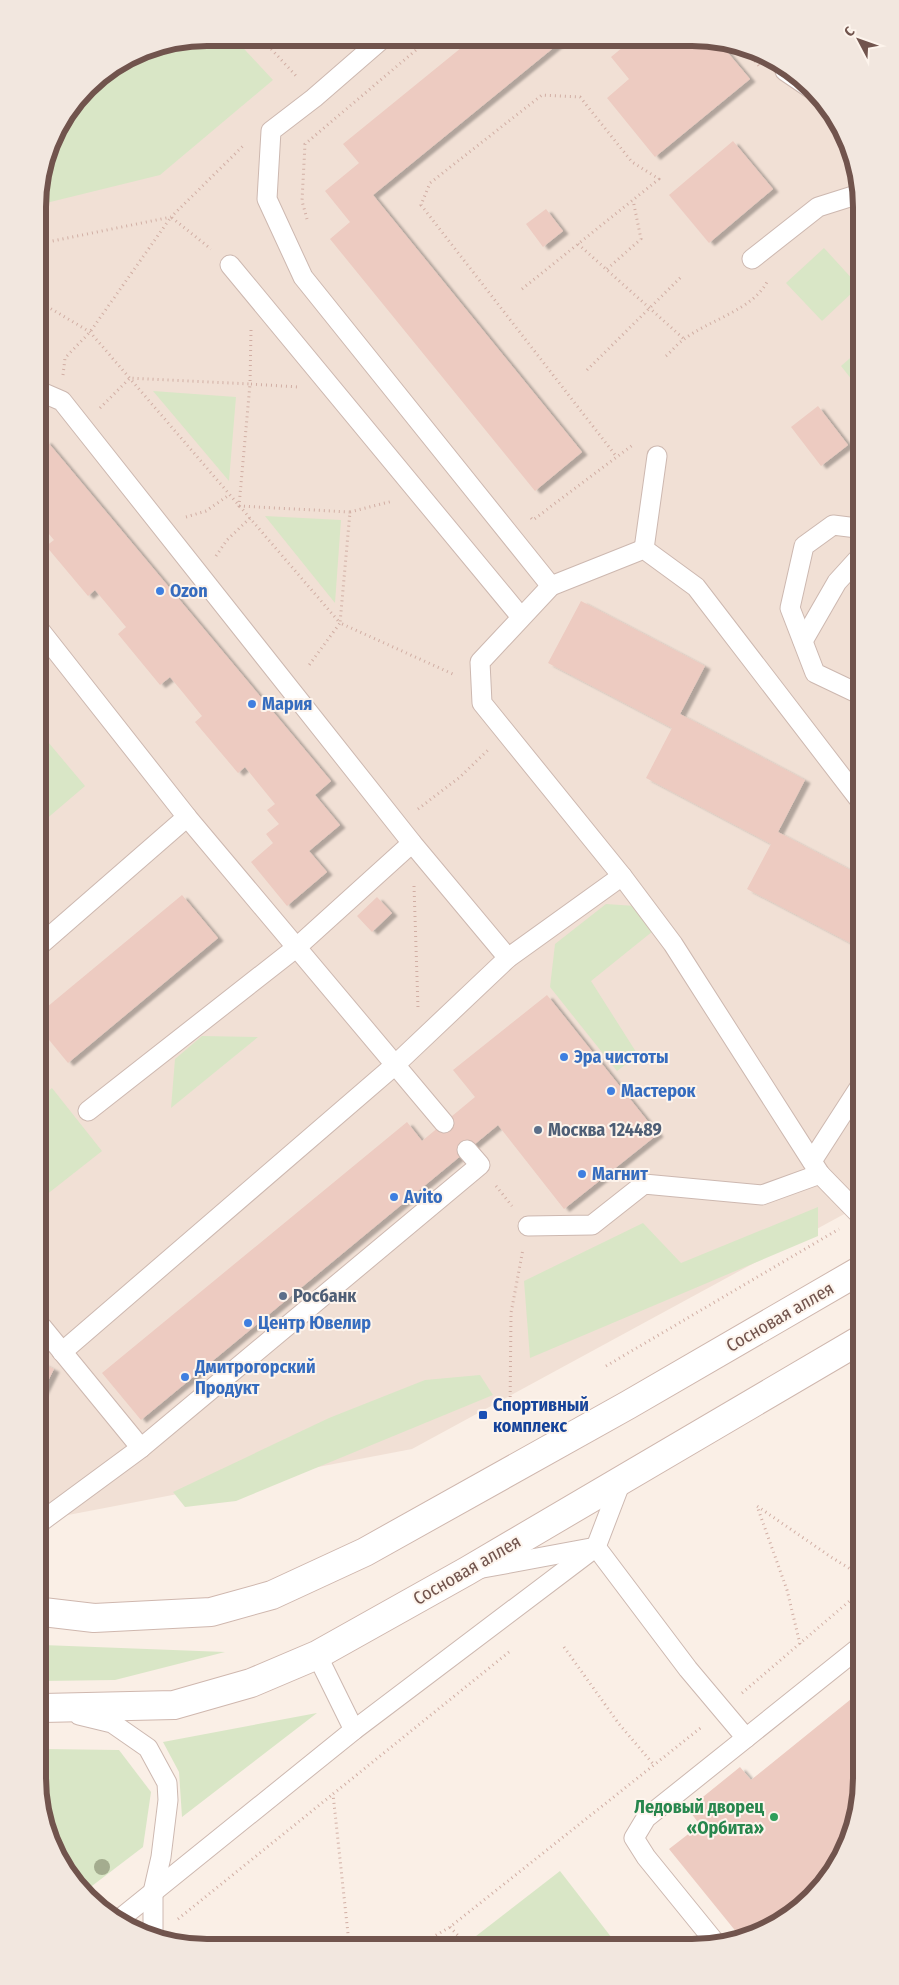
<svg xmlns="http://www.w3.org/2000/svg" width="899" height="1985" viewBox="0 0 899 1985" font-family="'Fira Sans Condensed',sans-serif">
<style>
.residential{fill:#f1e0d5}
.green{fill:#d9e6c6}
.building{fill:#edcbc1;filter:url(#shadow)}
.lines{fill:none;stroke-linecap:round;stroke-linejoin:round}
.lane-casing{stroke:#cdb8b0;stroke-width:21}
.secondary-casing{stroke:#cfb7ae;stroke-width:30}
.path{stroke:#d1aea4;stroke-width:3;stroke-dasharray:1 4;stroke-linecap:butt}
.lane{stroke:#fff;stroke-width:19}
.secondary{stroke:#fff;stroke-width:28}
.tree{fill:#a4ac8f}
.shop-dot{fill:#3f7fe0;stroke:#fdf4ec;stroke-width:2}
.service-dot{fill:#5c6f8a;stroke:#fdf4ec;stroke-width:2}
.transit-dot{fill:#1a4fb4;stroke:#fdf4ec;stroke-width:2}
.leisure-dot{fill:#2e9e5b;stroke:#fdf4ec;stroke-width:2}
.labels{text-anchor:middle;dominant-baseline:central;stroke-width:4;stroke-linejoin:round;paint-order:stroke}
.shop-label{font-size:18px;font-weight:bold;fill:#366cbe;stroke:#fdf4ec;text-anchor:start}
.service-label{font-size:18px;font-weight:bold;fill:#4e5e75;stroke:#fdf4ec;text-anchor:start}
.street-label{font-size:18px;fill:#71544d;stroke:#fdf4ec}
.transit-label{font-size:18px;font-weight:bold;fill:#164399;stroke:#fdf4ec;text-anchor:start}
.leisure-label{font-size:18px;font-weight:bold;fill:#27864d;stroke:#fdf4ec;text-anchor:end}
.rim{fill:none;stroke:#71544d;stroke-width:6}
</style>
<defs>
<filter id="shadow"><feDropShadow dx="5.5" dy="3" stdDeviation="1" flood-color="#0004"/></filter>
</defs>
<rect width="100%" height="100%" fill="#faefe6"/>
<path class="residential" d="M208,38L724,41L804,80L839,122L856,163L859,1206L412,1449L42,1520L38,196L55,132L95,80L143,50Z"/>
<g class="green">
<path d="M208,38H234L273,80L160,175L38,205V196L55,132L95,80L143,50Z"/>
<path d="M824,248L856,283V289L822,321L786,283Z"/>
<path d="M856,353V385L841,366Z"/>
<path d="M153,391L236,397L229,481Z"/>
<path d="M265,516L341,520L335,603Z"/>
<path d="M48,742L85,786L44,821L40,817V750Z"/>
<path d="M606,904L635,906L653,931L591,981L638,1055L617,1071L550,987L555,944Z"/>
<path d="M202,1036L258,1037L171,1108L175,1059Z"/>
<path d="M52,1088L102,1151L41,1199V1097Z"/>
<path d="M818,1207V1236L530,1358L524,1281L643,1223L681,1263Z"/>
<path d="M480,1375L493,1395L236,1501L185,1507L173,1492L329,1418L425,1380Z"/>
<path d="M43,1645L225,1652L115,1680L43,1681Z"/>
<path d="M317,1713L182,1817L179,1772L163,1742Z"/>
<path d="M43,1749L119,1750L151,1792L143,1847L84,1892L66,1872L43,1822Z"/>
<path d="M560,1871L615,1942L467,1943Z"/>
</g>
<g class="building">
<path d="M472,39L563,40L373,195L582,452L535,491L330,239L350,222L325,191L359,163L343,144Z"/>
<path d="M617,40L718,41L750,79L655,157L607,98L629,79L611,57L623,47Z"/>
<path d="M733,141L773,189L709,243L669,195Z"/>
<path d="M546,209L563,231L543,247L526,224Z"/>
<path d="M818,406L848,445L821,466L791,427Z"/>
<path d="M46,440L331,781L315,795L340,825L309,851L327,872L287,906L251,862L273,843L266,834L279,824L267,810L275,804L245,767L238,773L195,722L202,716L180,689L170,677L160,685L118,634L126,627L95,590L88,596L46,546L54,540L39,522V446Z"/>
<path d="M581,601L705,666L680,714L805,780L778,832L858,874V947L747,889L771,844L646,778L672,728L548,663Z"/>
<path d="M182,895L218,938L68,1063L41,1030V1012Z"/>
<path d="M377,897L392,913L372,932L357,916Z"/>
<path d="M547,995L658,1134L564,1209L498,1125L141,1420L102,1373L407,1122L422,1141L475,1097L453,1070Z"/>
<path d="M42,1363L54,1369L42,1393Z"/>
<path d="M861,1691V1789L849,1842L826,1881L786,1919L742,1939L669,1849L700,1825L688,1809L740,1767L751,1780Z"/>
</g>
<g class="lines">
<g class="lane-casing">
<g id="lane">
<path d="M382,39L314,98L271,131L267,199L303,277L551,586"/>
<path d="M785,71L810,88"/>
<path d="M752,259L818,207L856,195"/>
<path d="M230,265L521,617"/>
<path d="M39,391L62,401L412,843L508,958"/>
<path d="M857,528L833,525L804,546L790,608L815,673L857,693"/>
<path d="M644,549L657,456"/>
<path d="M39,629L187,817L444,1123"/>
<path d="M803,641L837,582L857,560"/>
<path d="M858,798L696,587L644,549L551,586L480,662L482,703L622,876L673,944L820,1174L859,1214"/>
<path d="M40,945L187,817"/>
<path d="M88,1111L297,947L412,843"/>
<path d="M812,1161L859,1088"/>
<path d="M528,1226L592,1225L644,1184L762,1195L820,1174"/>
<path d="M42,1327L141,1448"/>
<path d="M62,1352L395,1065L508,958L622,876"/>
<path d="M42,1521L141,1448L480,1165L467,1150"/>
<path d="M483,1568L596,1547L688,1669L746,1738"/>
<path d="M317,1655L354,1730"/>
<path d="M79,1715L112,1723L148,1748L167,1783L168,1800L161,1857L153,1892V1934"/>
<path d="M121,1918L354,1730L596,1547L622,1479"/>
<path d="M715,1942L646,1857L634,1838L646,1818L861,1646"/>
</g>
</g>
<g class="secondary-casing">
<g id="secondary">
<path d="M43,1612L94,1618L211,1612L272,1595L365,1552L628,1405L859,1271"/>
<path d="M43,1708L174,1705L251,1683L317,1655L467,1571L860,1340"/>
</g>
</g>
<g class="path">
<path d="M261,38L298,78"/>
<path d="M749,53L759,66"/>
<path d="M307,219L302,201L305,144L429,39"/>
<path d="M38,244L171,217L243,146"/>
<path d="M578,244L684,339"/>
<path d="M607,269L641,239L633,200"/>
<path d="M522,289L659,179L632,162L580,97L542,95L430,183L421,205L616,456"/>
<path d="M38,301L90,332L340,623L307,668"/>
<path d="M251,330L250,384L298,387"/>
<path d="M666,356C672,351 677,344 683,340C708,320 754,310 768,280"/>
<path d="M587,370L681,277"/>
<path d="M63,375L65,358L90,332L171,217L211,249"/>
<path d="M100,408L130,378L250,384L239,506L350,512L340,623L455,675"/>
<path d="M350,512L393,501"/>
<path d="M186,517L206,511L229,495"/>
<path d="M531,518L533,520L634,444"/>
<path d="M216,556L227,540L250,518"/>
<path d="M418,809L460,777L488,750"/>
<path d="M414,886L418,1008"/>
<path d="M496,1186L512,1206"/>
<path d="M606,1366L839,1229"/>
<path d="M510,1412L511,1313L523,1249"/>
<path d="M800,1644L787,1590L757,1506L831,1557L860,1575"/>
<path d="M564,1647L619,1724L654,1765"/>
<path d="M742,1693L860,1592"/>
<path d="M178,1919L333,1794"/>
<path d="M450,1927L465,1943"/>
<path d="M349,1943L333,1794L509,1652"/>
<path d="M423,1943L450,1927L703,1726"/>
</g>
<use href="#lane" class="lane"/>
<use href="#secondary" class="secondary"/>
</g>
<circle class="tree" cx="102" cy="1867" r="8"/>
<g class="shop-dot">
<circle cx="160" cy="591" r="5"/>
<circle cx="252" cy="704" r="5"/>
<circle cx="564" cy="1057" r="5"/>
<circle cx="611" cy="1091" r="5"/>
<circle cx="582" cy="1174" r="5"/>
<circle cx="394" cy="1197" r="5"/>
<circle cx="248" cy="1323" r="5"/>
<circle cx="185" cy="1377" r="5"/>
</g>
<g class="service-dot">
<circle cx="538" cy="1130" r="5"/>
<circle cx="283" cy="1296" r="5"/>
</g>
<rect class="transit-dot" x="478" y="1410" width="10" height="10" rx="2.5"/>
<circle class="leisure-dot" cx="774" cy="1817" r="5"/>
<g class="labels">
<g class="shop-label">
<text x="170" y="591">Ozon</text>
<text x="262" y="704">Мария</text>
<text x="574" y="1057">Эра чистоты</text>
<text x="621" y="1091">Мастерок</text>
<text x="592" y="1174">Магнит</text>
<text x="404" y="1197">Avito</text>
<text x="258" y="1323">Центр Ювелир</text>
<text x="195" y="1367">Дмитрогорский<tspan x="195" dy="21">Продукт</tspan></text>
</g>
<g class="service-label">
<text x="548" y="1130">Москва 124489</text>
<text x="293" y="1296">Росбанк</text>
</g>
<g class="street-label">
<text transform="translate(780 1317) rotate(-30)">Сосновая аллея</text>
<text transform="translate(467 1570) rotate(-30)">Сосновая аллея</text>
</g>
<g class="transit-label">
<text x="493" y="1405">Спортивный<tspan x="493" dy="21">комплекс</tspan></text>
</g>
<g class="leisure-label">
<text x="764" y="1807">Ледовый дворец<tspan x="764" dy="21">«Орбита»</tspan></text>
</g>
</g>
<path d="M0 0H899V1985H0ZM207 46H692A161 161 0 0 1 853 207V1778A161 161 0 0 1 692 1939H207A161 161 0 0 1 46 1778V207A161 161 0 0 1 207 46Z" fill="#f2e7df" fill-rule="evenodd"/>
<path class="rim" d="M207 46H692A161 161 0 0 1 853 207V1778A161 161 0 0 1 692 1939H207A161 161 0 0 1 46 1778V207A161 161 0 0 1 207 46Z"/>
<g transform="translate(859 40) rotate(311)" stroke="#fdf4ec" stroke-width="4" paint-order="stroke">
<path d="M0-4L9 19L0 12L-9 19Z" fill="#71544d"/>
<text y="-8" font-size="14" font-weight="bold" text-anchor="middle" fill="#71544d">С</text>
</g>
</svg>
